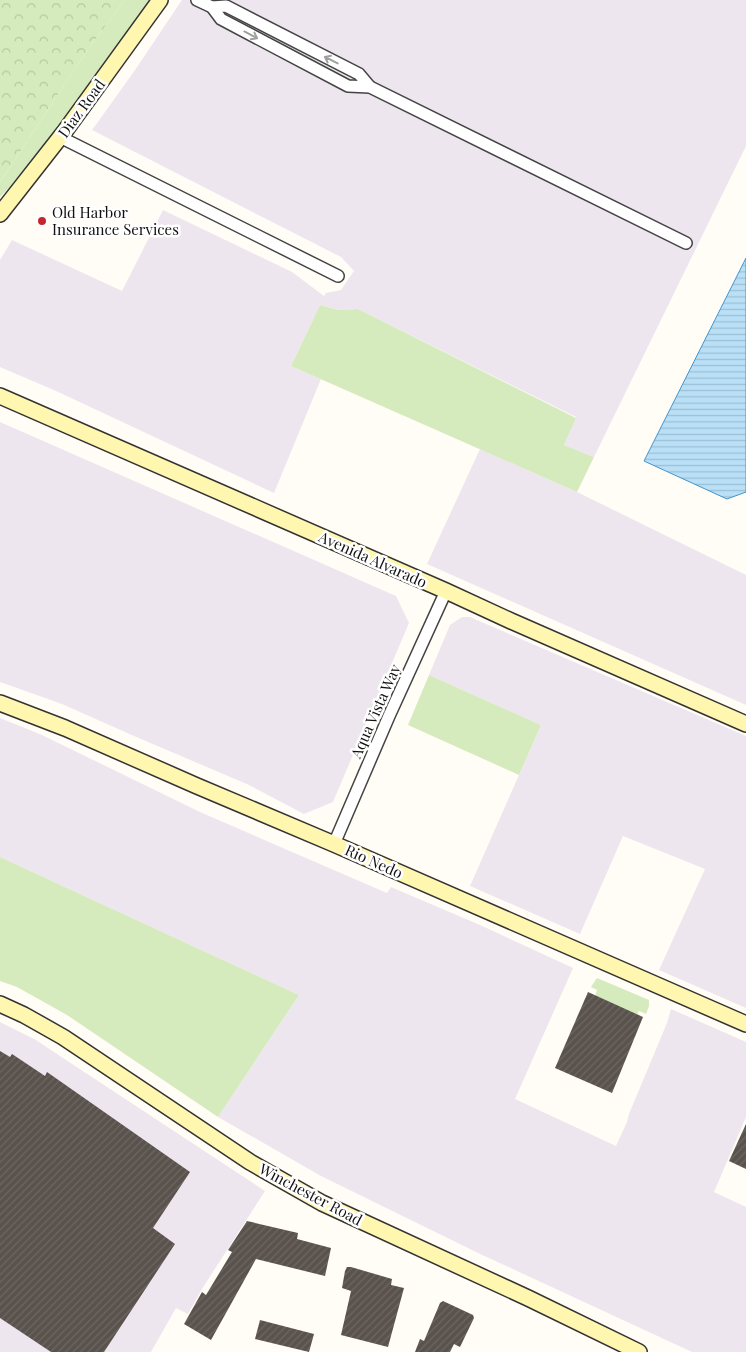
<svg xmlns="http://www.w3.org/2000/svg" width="746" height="1352" viewBox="0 0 746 1352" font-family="'Playfair Display',serif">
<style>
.industrial{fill:#eee6ef}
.grass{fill:#d5ebbd}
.park{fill:url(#park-crowns)}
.water{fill:url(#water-rules);stroke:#3f96cf}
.building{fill:url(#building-hatch)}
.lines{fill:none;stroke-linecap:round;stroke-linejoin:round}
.street-casing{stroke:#444;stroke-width:14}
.secondary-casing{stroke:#333;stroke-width:18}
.street{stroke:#fff;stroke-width:11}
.secondary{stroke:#fff6b0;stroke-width:15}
.oneway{stroke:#a0a0a0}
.poi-dot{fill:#c4262e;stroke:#fff;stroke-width:2}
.labels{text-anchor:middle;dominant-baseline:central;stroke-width:5;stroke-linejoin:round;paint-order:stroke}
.street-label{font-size:15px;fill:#111;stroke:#fff}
.poi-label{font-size:15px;fill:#111;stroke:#fff;text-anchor:start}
</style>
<defs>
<pattern id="park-crowns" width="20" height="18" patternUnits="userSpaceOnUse" patternTransform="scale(1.25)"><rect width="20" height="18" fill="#d5ebbd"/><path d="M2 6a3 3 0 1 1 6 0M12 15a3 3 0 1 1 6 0" fill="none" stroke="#b6c8a1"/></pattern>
<pattern id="water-rules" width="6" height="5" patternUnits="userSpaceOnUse" patternTransform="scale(1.25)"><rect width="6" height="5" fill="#b9e0f7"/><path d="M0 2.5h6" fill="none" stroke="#9ebfd3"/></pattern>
<pattern id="building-hatch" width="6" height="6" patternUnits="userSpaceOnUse" patternTransform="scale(1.25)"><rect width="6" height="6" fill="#5a524d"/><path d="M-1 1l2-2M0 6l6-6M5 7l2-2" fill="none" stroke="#6d6662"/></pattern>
</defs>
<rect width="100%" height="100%" fill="#fffdf5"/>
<g class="industrial">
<path d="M182,0H746V146L594,457L564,445L576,417L358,309L338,310L320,305L291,366L321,379L274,493L56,391L0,367V260L12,240L122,291L163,210L292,272L324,296L326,293L341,290L354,271L341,257L92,130L133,73Z"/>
<path d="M0,422L396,596L409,623L333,802L304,814L249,785L134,736L62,704L0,682Z"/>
<path d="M480,449L577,492L746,575V705L427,564Z"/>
<path d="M462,617H470L746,736V1008L659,970L705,869L623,836L580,934L470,886L541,725L429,675L450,625Z"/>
<path d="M0,718L42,735L200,812L387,893L391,887L480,925L573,968L515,1099L616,1146L627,1122L629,1114L667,1023L671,1009L746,1042V1117L714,1192L746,1207V1352H692L476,1252L321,1176L218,1117L299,995L0,857Z"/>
<path d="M0,1022L36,1040L60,1056L265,1191L202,1289L188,1314L176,1308L151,1352H0Z"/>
</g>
<g class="grass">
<path d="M125,0H152L29,169L0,197V182L84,55Z"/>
<path d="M320,305L338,310L358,309L576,418L564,445L594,457L577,492L291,366Z"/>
<path d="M429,675L541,725L519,775L408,725Z"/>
<path d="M0,857L299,995L218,1117L67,1015L17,987L0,981Z"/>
<path d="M597,978L649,1000V1006L646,1014L639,1011L637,1015L595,996L597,990L591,987Z"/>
</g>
<path class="park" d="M0,0H125L84,55L0,182Z"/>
<path class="water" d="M746,258V492L727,499L644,461Z"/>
<g class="building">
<path d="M588,992L643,1017L612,1093L555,1068Z"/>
<path d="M0,1051L10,1057L12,1054L45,1076L47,1072L190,1172L153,1228L175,1244L104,1352H51L0,1318Z"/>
<path d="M746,1124V1169L729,1161Z"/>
<path d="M247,1221L298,1233L297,1239L331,1248L325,1276L256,1259L211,1340L184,1324L202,1292L206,1295L232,1252L228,1250Z"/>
<path d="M347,1267H351L392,1279L391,1285L404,1288L388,1347L341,1335L351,1291L342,1288L345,1271Z"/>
<path d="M443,1301L473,1315L474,1318L460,1347L454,1344L450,1352H415L420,1339L424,1341L440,1303Z"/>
<path d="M260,1320L314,1334L309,1352L255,1339Z"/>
</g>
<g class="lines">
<g class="street-casing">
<g id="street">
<path d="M197,0L212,7L221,19L348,86L370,87L686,243"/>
<path d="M212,7L226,6L359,74L370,87"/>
<path d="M60,137L338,276"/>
<path d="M334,844L389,716L446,591"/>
</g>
</g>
<g class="secondary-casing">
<g id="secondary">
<path d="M0,214L65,131L160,0"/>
<path d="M0,396L446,591L511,621L746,724"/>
<path d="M0,703L65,728L197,786L334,844L746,1024"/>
<path d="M0,1004L24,1015L63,1037L250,1162L322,1203L528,1298L639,1352"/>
</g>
</g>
<use href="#street" class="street"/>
<use href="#secondary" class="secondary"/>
</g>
<defs><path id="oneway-shaft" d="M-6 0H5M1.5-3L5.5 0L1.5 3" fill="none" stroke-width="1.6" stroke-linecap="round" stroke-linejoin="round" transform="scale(1.25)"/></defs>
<g class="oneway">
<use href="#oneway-shaft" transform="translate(251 35) rotate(28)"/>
<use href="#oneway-shaft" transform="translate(331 60) rotate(-153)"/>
</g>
<circle class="poi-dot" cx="42" cy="221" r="5"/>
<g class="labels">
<g class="street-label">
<text transform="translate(81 108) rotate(-54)">Diaz Road</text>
<text transform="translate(373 559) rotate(24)">Avenida Alvarado</text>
<text transform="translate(375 711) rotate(-66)">Aqua Vista Way</text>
<text transform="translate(374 861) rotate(24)">Rio Nedo</text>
<text transform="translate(311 1194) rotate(28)">Winchester Road</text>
</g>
<g class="poi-label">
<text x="52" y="212">Old Harbor<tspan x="52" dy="17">Insurance Services</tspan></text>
</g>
</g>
</svg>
